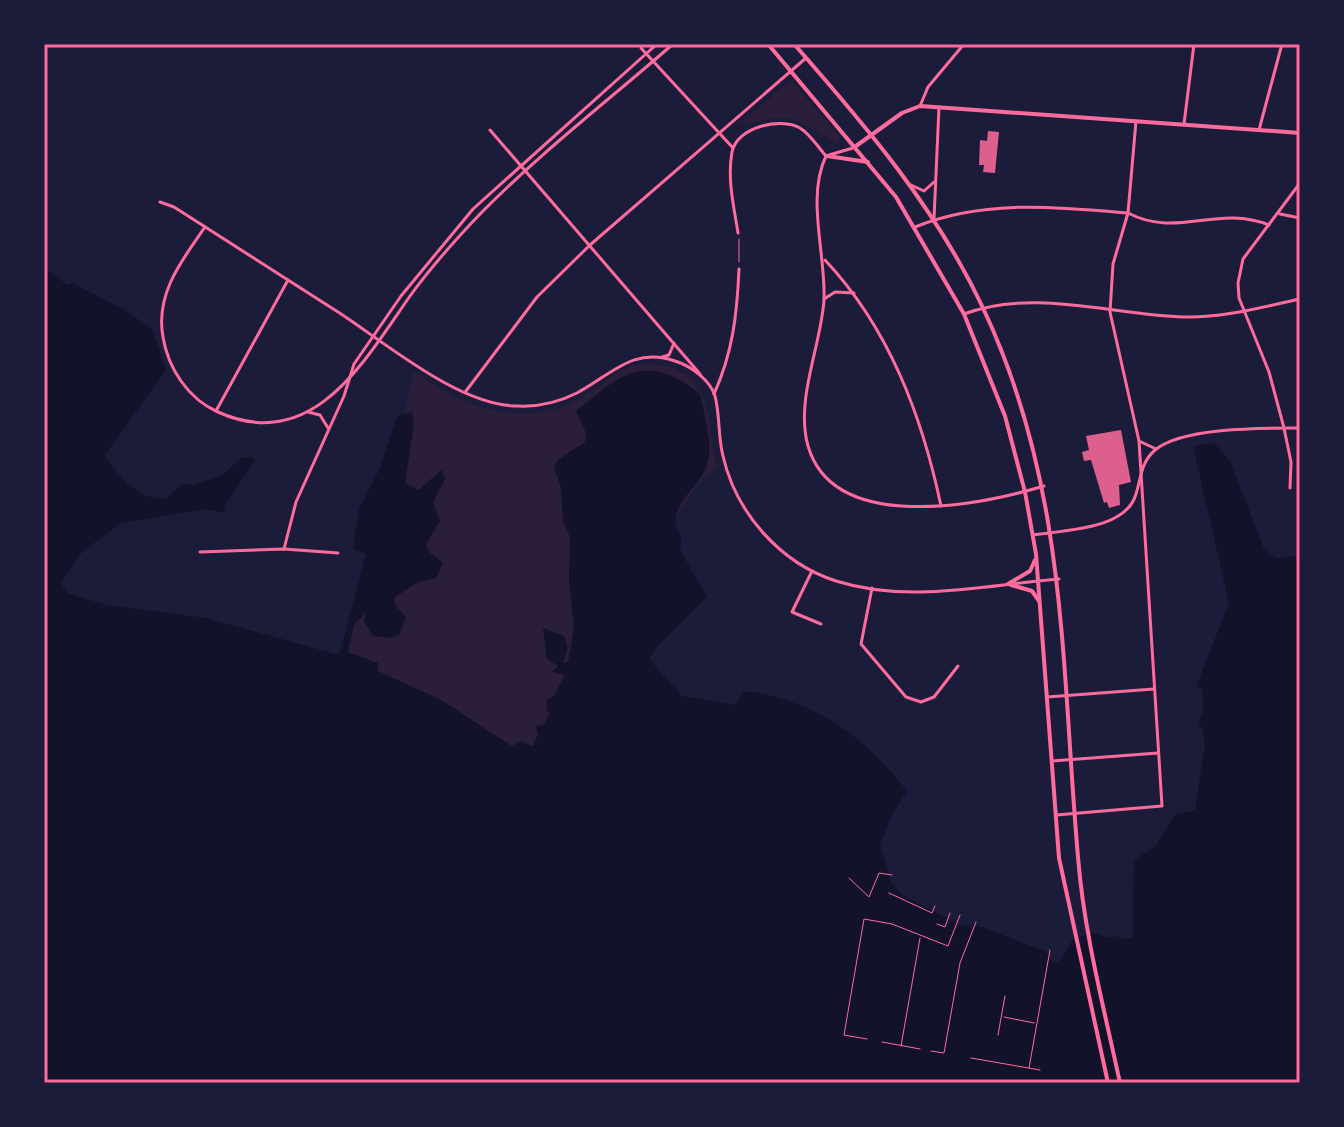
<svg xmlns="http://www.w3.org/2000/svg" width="1344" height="1127" viewBox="0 0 1344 1127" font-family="'Open Sans',sans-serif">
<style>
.green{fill:#2a1e3b}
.water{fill:#12122b}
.building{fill:#dd5f8e}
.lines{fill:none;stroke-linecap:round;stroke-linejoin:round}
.path{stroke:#ff6b9d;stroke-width:1}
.minor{stroke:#ff6b9d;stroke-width:3}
.tertiary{stroke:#ff6b9d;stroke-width:3}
.primary{stroke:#ff6b9d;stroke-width:4}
.neatline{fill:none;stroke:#ff6b9d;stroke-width:3}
</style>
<rect width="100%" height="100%" fill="#1b1b3a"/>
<g class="green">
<path d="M791,80L840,137L838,144L800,122L783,117L737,125Z"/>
<path d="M639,364C714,361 706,414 717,468L698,483L682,509L576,653L527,896L336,667L360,585L394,552L398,443L414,371C459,406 521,429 575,401C598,389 614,371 639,364Z"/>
</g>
<path class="water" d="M44,267L67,285L72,283L123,309L152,329L166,370L104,456C122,478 136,499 166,499L182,484L193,485L223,475L241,458L252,457L254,461L225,505L224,513L206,509L121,523L82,552L61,583L67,593L106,605L206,618L339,655L366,554L353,549L359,509L379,470L397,416L412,412L414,425L405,483L419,490L441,470L445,479L433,502L440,521L426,544L429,552L443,563L436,578L418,582L395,597V605L406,617L399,635L392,638L373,636L364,621L366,613L354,624L348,652L378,663V671L441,700L512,746L521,741L532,746L538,735L536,726L543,725L550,714L546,710L547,700L554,696L565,675L552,672L558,666L547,659L543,628L564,636L568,648L563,662H568L574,629L569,581L570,537L563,522L561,488L554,467L559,459L585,442L586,433L576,411C622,373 646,351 700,394C704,415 715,449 705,470C696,489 676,499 675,524L681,538L680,550L707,597L659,644L649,659L682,696L736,705L743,692C755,691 767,695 779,698C834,714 871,746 907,791L891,816L880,845L892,884L904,896L959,925L979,926L1047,952L1052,963L1060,961L1073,939L1092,933L1110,938L1118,936L1123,940L1133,937L1134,860L1156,846L1175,815L1195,810L1205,746L1203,727H1198L1204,706L1202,688L1196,687L1229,603L1193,446L1214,443L1230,461L1264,549L1276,558L1300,556V1083H44Z"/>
<g class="building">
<path d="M988,131L999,132L995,173L983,172L984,165H979L980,140L987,141Z"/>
<path d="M1121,430L1131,482L1119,485L1120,505L1109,508L1107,502L1104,503L1091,460L1084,461L1082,452L1089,450L1086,436Z"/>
</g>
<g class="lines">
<g class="path">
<path d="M739,239V262"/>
<path d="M849,878L869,897L879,873L892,875"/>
<path d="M889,893L932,913L935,906"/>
<path d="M937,924L945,927L950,913"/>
<path d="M1004,1017L1034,1023"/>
<path d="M998,1035L1005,996"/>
<path d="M867,1039L844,1035L864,919L892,924L948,946L960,915"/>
<path d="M882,1042L920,1049"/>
<path d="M901,1046L920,938"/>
<path d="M931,1051L944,1053L960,963L976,922"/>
<path d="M971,1058L1040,1070"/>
<path d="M1029,1068L1050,950"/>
</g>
<g class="minor">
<path d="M641,48L733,148"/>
<path d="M920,106L928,87L964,44"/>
<path d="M1184,124L1194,44"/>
<path d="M490,130L700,374"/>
<path d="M1259,130L1282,44"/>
<path d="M829,155L853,148"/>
<path d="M826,156C806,198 826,254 824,300C821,346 795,400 808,446C834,535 980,505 1044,486"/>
<path d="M911,185L924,191L934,182"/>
<path d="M160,202L174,207C229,242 284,277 338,312C386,343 459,406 518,406C538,407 559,402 577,393C611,375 633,346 675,361C691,366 710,380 715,396C720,415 718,437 723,456C736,513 780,563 836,581C909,604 984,585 1059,579"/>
<path d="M1280,214L1300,218"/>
<path d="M934,219L939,107"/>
<path d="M205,227C182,260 155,294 163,337C168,368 188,399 218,412C313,455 365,360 410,296C431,267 457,238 481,213C541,152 609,100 673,44"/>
<path d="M915,227C983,199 1057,207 1128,213C1178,239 1217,204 1269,225"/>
<path d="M738,233C734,207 727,179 732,152C737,127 780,117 800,128C810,134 818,147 826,156"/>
<path d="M825,260C889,328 922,416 941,506"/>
<path d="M824,299L835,292L854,293"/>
<path d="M964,314C1034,288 1112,315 1184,317C1223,318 1262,307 1300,299"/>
<path d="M662,357L669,355L674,343"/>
<path d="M466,391L537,297L590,245L806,58"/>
<path d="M714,394C733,352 737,314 739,269"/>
<path d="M216,411L288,280"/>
<path d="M308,412L320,415L328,428"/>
<path d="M1290,488L1291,462L1284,428L1269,372L1239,298L1238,283L1243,259L1300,183"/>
<path d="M284,549L296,502L344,396L354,364L401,296L473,209L657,44"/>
<path d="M200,552L284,549L338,553"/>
<path d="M812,571L792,612L821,624"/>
<path d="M872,588L861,644L906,697L921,702L934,697L958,666"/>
<path d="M1047,697L1154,689"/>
<path d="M1052,761L1158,753"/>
<path d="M1056,815L1162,806L1139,441L1110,312L1113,264L1128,213L1136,121"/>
</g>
<g class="tertiary">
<path d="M1139,441L1156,449"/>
<path d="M1033,535C1064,530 1126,530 1136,494C1141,478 1141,462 1155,450C1182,427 1264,428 1300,428"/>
</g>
<g class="primary">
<path d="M768,44L896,197L964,314L1005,416L1025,492L1036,554L1059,858L1108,1083"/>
<path d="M794,44C866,126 936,208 983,308C1068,488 1061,665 1078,857C1084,933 1104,1008 1120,1083"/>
<path d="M856,146L902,113L920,106L1300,133"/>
<path d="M827,156L868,162"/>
<path d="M1008,584L1030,571L1035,560"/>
<path d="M1011,585L1032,591L1039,601"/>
</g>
</g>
<rect width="1344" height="1127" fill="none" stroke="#1b1b3a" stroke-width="92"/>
<rect x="46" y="46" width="1252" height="1035" class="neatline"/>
</svg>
